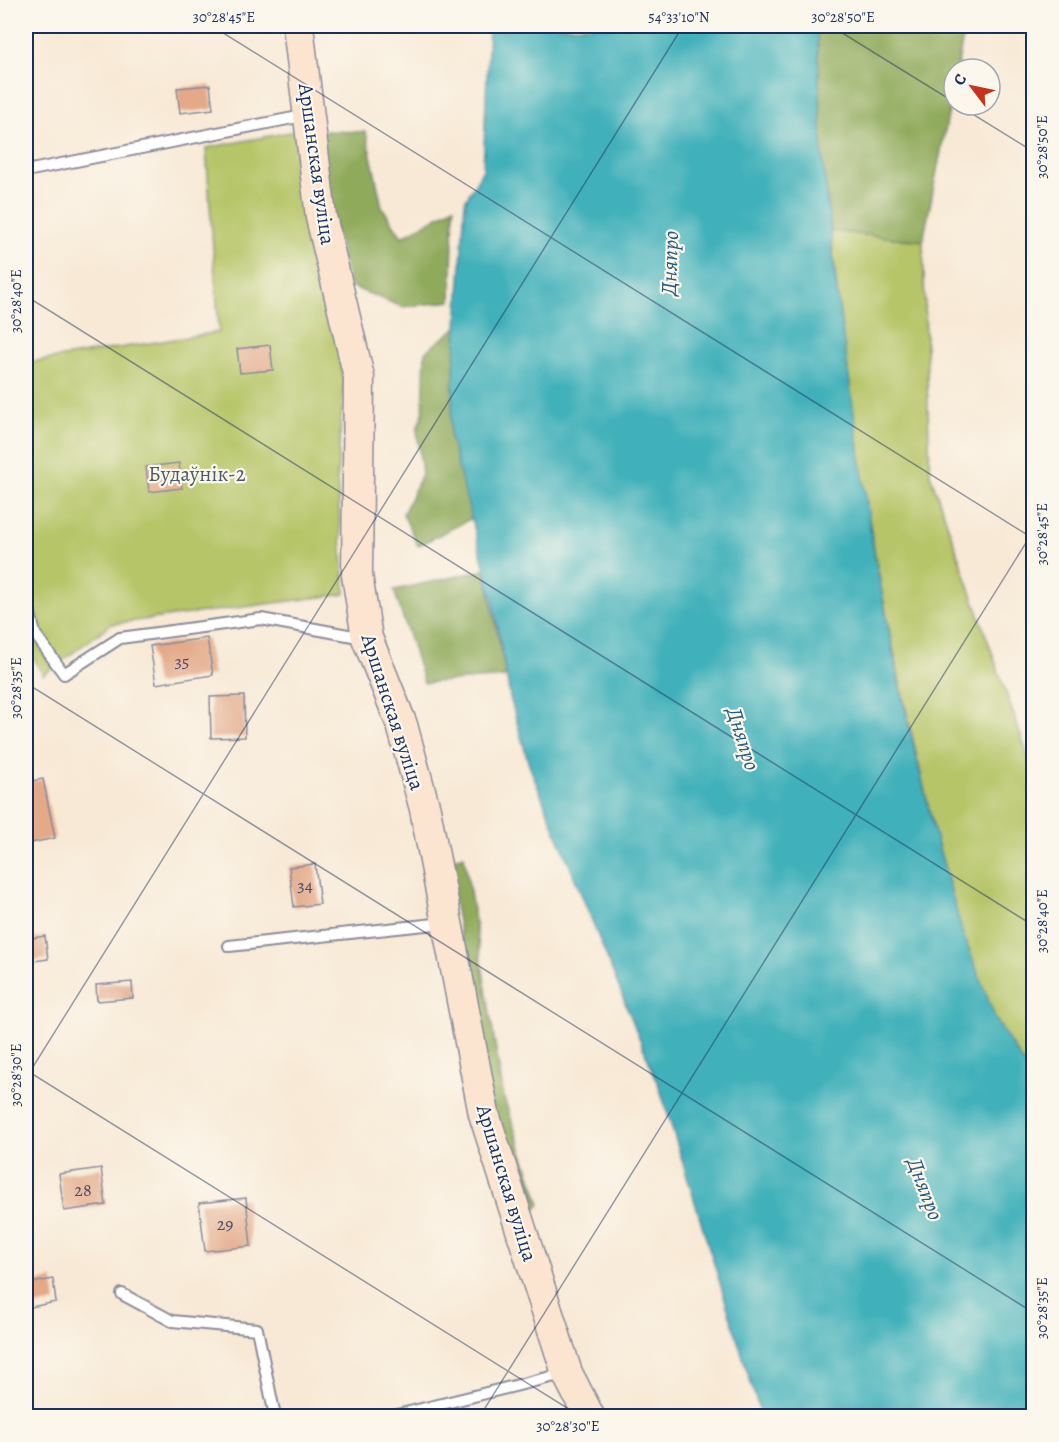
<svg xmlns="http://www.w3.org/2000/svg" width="1059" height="1442" viewBox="0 0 1059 1442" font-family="Alegreya,serif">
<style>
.green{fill:#b6c568;stroke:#687a63;stroke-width:1.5}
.forest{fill:#90aa5c;stroke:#566c5d;stroke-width:1.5}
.water{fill:#40b0ba;stroke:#2e708c;stroke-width:1.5}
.building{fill:#e3a989}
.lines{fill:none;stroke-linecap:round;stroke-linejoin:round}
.lane-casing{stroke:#8a8c9a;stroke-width:14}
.secondary-casing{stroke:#8a8c9a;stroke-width:33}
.lane{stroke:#fff;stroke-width:10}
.secondary{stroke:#fce5d0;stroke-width:30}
.ticks{fill:none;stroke:#1b2f5e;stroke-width:1.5;stroke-opacity:0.45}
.labels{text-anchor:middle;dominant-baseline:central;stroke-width:4.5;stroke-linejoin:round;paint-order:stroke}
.number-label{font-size:18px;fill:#4d4e69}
.street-label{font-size:21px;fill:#1b2f5e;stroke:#fbf7ec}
.park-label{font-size:21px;fill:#4a5c61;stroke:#fbf7ec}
.water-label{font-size:22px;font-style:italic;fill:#285c7e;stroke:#fbf7ec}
.neatline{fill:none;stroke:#1b2f5e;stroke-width:2}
.ticks-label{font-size:15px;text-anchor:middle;fill:#1b2f5e}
</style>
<rect width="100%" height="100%" fill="#fbf7ec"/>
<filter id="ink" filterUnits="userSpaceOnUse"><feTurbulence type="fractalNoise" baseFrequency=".0167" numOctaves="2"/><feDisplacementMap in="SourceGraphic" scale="12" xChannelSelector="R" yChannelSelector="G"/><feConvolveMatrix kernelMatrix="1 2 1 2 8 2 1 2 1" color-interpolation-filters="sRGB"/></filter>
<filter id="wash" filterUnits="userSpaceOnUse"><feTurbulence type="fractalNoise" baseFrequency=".008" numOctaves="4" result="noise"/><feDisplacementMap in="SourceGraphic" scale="24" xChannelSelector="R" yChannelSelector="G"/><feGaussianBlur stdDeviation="1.35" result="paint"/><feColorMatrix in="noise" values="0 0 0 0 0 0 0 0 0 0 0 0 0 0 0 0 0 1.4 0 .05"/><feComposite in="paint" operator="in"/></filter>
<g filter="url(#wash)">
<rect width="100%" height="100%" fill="#f8e9d6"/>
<g class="green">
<path d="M296,131L344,380L337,479L345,594L111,624L43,675L26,643V363L219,332L206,148Z"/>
<path d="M831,231L923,241L930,474L1033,771V1078C1021,1060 1006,1041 997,1021C957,941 937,844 917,757C876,584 848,408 831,231Z"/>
</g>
<g class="forest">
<path d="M817,26H965L957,69H954V86L923,241L831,231L822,152Z"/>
<path d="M321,131L366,132L382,207L402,237L454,207L451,301L402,307L350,286L333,220Z"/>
<path d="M457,327L450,436L472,518L418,546L403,514L422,474L417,429L423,413L425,352Z"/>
<path d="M485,570L506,677L424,683L394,590Z"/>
<path d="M464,856L504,1098L540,1204L528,1217L491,1106L447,860Z"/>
</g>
<path class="water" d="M489,26H817L822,152L836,285L872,540L898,679L934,830L963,934L997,1022L1033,1078V1416H761L660,1089L529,765L510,697L493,600L450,436L465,201L483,170Z"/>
<g id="blocks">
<g class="building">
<path d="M210,85L213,109L180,113L177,88Z"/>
<path d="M26,267L33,305L26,306Z"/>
<path d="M270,345L273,370L240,373L237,349Z"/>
<path d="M179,463L182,488L149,492L146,467Z"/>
<path d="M207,638L213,675L156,684L150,646Z"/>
<path d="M244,696L245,737L211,738L210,697Z"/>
<path d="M43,779L55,838L26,844V782Z"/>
<path d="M315,864L320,904L294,907L289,867Z"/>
<path d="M45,936L48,959L26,962V939Z"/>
<path d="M132,982L133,998L97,1001L96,985Z"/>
<path d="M101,1168L106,1205L64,1211L59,1174Z"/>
<path d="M246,1198L251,1246L205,1251L199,1203Z"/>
<path d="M53,1279L56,1302L26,1308V1284Z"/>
</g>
</g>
</g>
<g filter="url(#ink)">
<use href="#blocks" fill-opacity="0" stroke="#8a8c9a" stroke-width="1.5"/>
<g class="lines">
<g class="lane-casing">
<g id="lane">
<path d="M26,171L308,115"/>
<path d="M26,597L35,634L64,674L120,638L261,619L364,638"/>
<path d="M229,946L444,923"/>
<path d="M122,1294L172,1321L257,1329L275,1416"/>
<path d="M393,1416L567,1373"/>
</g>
</g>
<g class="secondary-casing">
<path id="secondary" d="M298,26L321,217L359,377L357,575L367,638L402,725L425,809L484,1114L567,1373L589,1416"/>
</g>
<use href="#lane" class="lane"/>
<use href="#secondary" class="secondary"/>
</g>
</g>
<path class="ticks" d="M212,26L1034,539M831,26L954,102M958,105L1034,152M26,296L1034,926M26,683L1034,1313M26,1070L580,1416M26,1078L683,26M480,1416L1034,530"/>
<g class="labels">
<g class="number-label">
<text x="182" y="661">35</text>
<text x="305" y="885">34</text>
<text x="83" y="1190">28</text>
<text x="225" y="1224">29</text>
</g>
<g class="street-label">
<text transform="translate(317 164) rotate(82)">Аршанская вуліца</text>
<text transform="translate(393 712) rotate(72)">Аршанская вуліца</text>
<text transform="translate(507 1183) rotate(73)">Аршанская вуліца</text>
</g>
<g class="park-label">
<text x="197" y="474">Будаўнік-2</text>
</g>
<g class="water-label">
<text transform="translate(670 263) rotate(-88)">Дняпро</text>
<text transform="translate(743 739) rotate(72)">Дняпро</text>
<text transform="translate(925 1189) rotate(69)">Дняпро</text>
</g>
</g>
<rect width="1059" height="1442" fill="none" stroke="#fbf7ec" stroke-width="66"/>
<g transform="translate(972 87) rotate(302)"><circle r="28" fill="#fbf7ec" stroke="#a1a7b3" stroke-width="1.5"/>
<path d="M0-4.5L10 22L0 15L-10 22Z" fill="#c8321e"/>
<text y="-9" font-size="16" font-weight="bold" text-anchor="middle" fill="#1b2f5e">С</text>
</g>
<rect x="33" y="33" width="993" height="1376" class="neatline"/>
<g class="ticks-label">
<text x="224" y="22">30°28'45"E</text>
<text x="679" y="22">54°33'10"N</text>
<text x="843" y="22">30°28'50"E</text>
<text transform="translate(1042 147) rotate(-90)" y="5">30°28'50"E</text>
<text transform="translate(16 301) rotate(-90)" y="5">30°28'40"E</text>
<text transform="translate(1042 534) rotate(-90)" y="5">30°28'45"E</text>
<text transform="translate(16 688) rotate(-90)" y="5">30°28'35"E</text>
<text transform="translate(1042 921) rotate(-90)" y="5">30°28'40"E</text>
<text transform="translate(16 1075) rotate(-90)" y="5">30°28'30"E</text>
<text transform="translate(1042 1308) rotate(-90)" y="5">30°28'35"E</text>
<text x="568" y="1431">30°28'30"E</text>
</g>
</svg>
